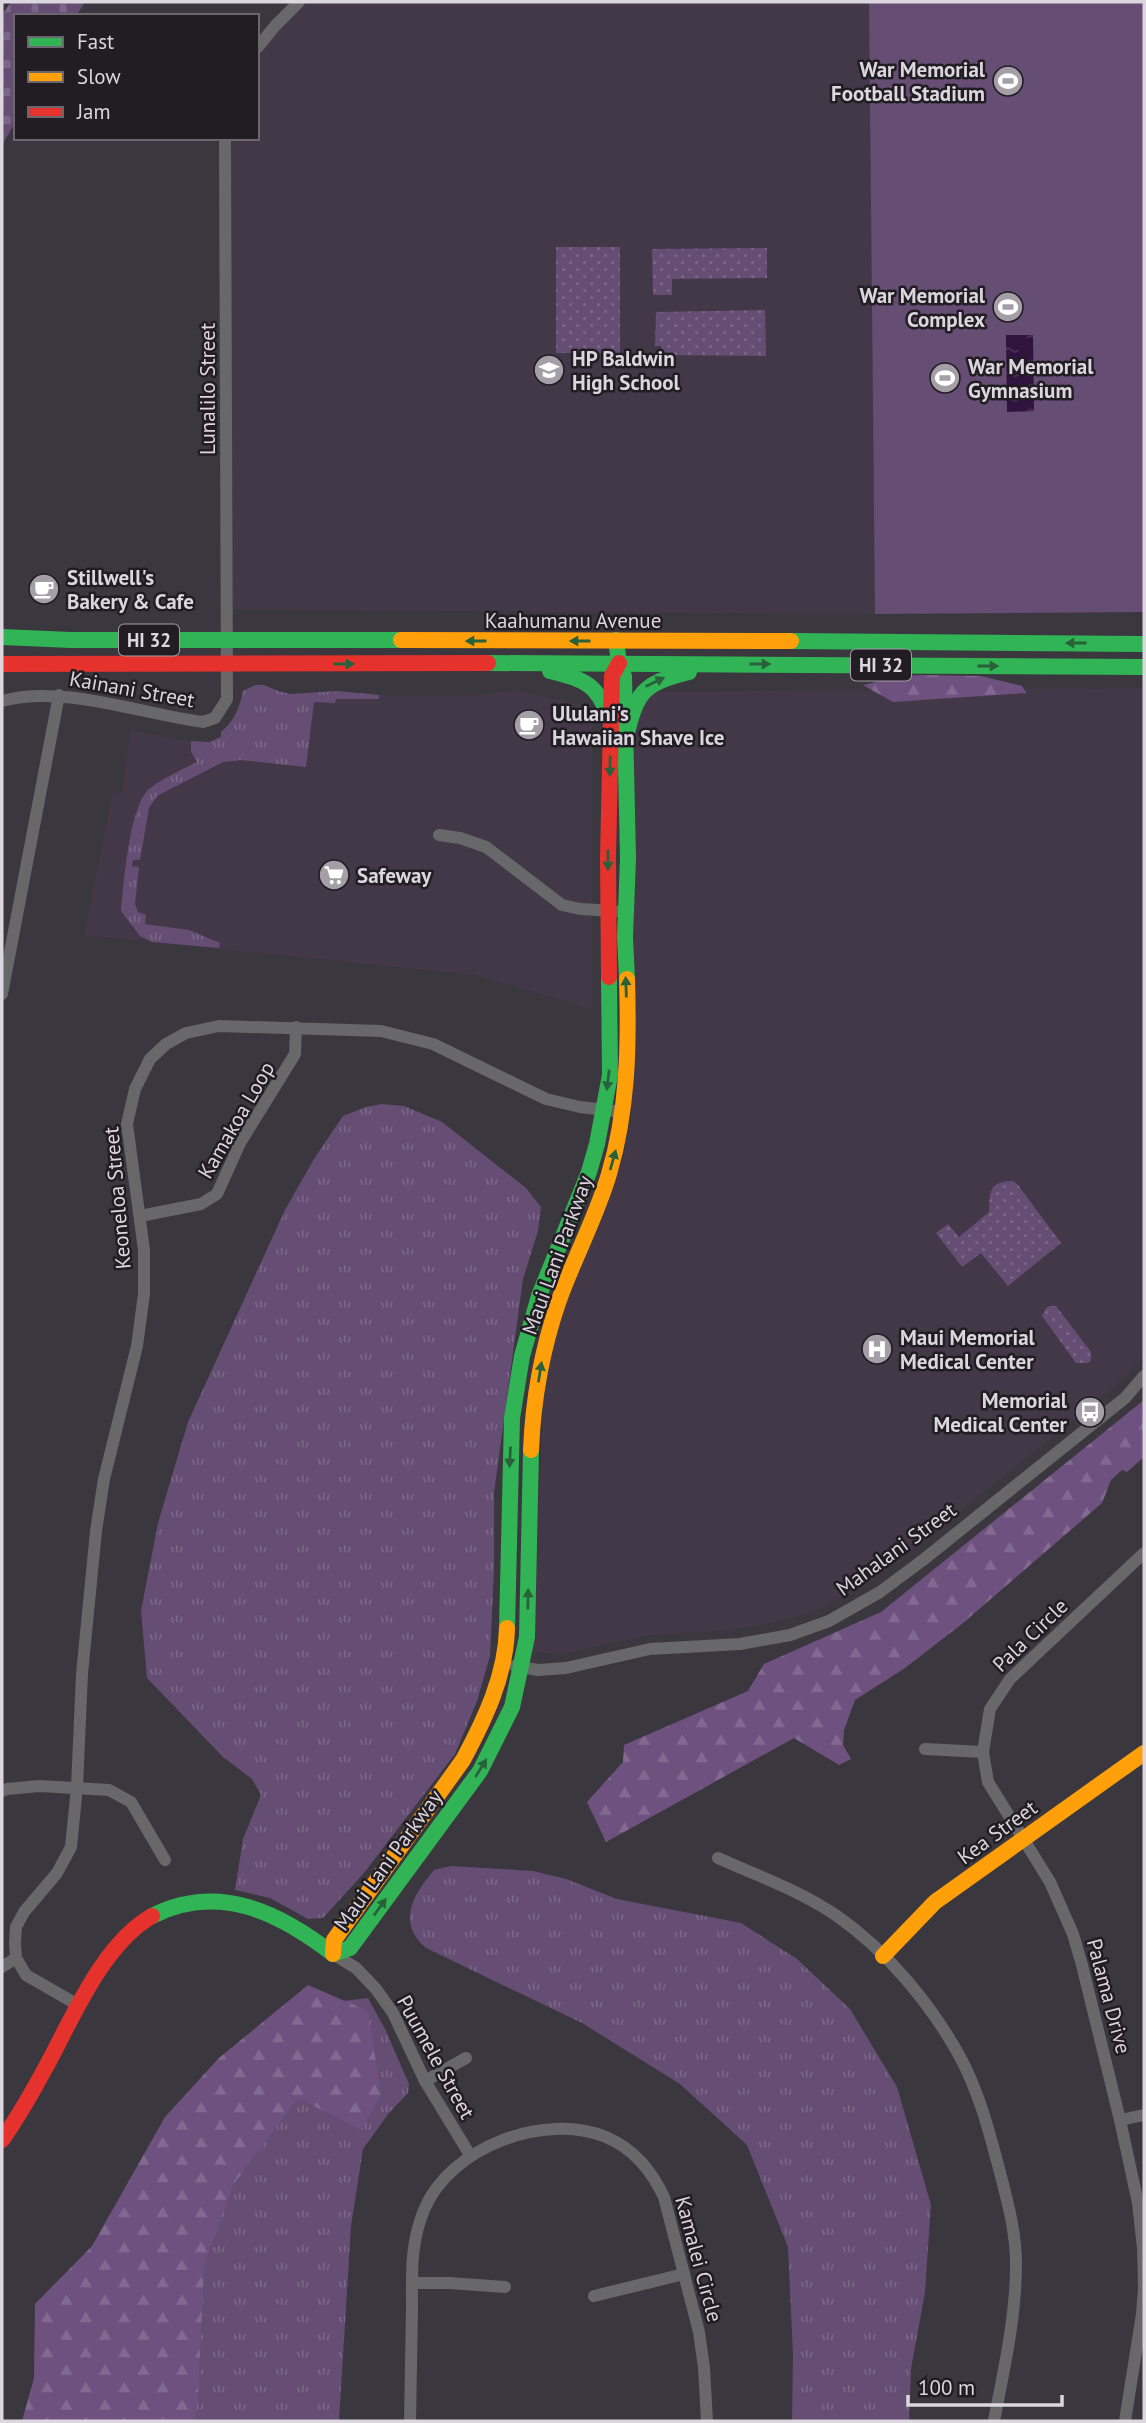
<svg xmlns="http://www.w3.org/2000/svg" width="1146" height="2423" viewBox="0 0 1146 2423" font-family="'PT Sans',sans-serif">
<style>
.built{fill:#423848}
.grass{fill:url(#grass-tufts)}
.forest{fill:url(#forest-firs)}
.cemetery{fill:url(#cemetery-stones)}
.garden{fill:url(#garden-dots)}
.pitch{fill:#654d74}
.water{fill:url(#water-ripples)}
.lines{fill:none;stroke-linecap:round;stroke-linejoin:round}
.street{stroke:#686769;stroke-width:12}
.fast{stroke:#30b455;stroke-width:16}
.slow{stroke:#ff9f0a;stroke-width:16}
.jam{stroke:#e5322d;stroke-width:16}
.oneway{fill:#28613a}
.labels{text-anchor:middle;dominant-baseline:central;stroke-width:5;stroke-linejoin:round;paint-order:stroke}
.shield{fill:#211d23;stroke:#a49ea7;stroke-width:2}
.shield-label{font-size:19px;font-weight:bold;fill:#dcd6df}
.poi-label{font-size:21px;font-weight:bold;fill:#dcd6df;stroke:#211d23;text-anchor:start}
.street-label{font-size:21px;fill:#dcd6df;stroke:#211d23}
</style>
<defs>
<pattern id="grass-tufts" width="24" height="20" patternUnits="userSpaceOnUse" patternTransform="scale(1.75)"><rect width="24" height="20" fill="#654d74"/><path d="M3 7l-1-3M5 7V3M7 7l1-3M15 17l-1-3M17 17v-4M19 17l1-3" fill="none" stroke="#7a6687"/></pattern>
<pattern id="forest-firs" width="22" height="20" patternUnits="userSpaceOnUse" patternTransform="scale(1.75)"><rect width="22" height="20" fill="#6f5180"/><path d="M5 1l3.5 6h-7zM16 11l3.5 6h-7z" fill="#836992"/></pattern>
<pattern id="cemetery-stones" width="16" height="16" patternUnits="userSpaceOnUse" patternTransform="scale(1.75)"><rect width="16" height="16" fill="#654d74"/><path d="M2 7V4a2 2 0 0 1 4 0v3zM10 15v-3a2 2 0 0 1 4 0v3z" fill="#7a6687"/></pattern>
<pattern id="garden-dots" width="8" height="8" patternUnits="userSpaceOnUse" patternTransform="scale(1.75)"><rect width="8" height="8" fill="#654d74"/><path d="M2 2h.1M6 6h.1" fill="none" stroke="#7a6687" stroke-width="1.8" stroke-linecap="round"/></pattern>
<pattern id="water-ripples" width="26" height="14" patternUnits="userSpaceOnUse" patternTransform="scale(1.75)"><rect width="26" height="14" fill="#30133f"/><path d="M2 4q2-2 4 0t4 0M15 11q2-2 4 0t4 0" fill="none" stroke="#4d355a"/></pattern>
</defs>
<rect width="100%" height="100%" fill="#3b373e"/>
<g class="built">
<path d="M299,2H869L875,614L227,610L225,138H257V48Z"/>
<path d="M255,685H264L278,691L290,694L337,691L374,695H475L516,690L582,705L592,720V1009L475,975L84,935L113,791L122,793L131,730L198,743L209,742L231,733L240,722Z"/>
<path d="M1144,688V1357L1115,1387L914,1548L872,1580L823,1608L787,1620L738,1629L646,1636L564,1654L532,1652L544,1392L553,1337L611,1191L624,1156L632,1113L635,692Z"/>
</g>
<g class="grass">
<path d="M255,685H264L278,691L290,694L337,691L379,695V699H336L335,703L314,702L306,767L241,760L223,762L157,796L149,808L140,860H133L132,866L139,867L135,904L138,912L146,915L145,924L189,930L220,943L219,948L152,942L140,936L121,911C124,883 129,807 149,789C163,778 181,770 197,762L191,752V741L209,742L221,737V732C235,720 239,709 243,691Z"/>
<path d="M382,1104L404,1106L442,1122L526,1188L541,1207L538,1231L523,1279L494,1493V1570L490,1656L477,1701L455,1754L364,1873L323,1918L308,1919L270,1898L235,1890L243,1839L261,1795L252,1779L223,1757L147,1678L141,1611L158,1523L188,1422L285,1210L314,1159L343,1116L366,1107Z"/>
<path d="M451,1866L533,1871L566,1879L617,1899L741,1923L797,1959L850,2009L897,2087L931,2205L925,2292L911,2369L909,2421H792L793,2354L788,2247L747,2145L680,2084L582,2023L426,1948C396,1922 413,1895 434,1870Z"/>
<path d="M368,1998L385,2029L409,2084L408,2093L389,2113L363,2149L351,2226L339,2421H178L186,2257L344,2001Z"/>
</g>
<g class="forest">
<path d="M923,675L981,676L1022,686L1026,693L893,702L863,685L900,676Z"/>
<path d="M1144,1400V1457L1127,1472L1122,1470L1111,1480L1102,1503L962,1624L905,1668L855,1700L844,1730L843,1745L851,1759L839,1765L794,1738L606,1842L587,1802L623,1762L624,1745L748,1691L764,1664L881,1612Z"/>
<path d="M308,1985L368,2011L381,2095L361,2130L298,2098L233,2185L204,2265L198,2397L195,2421H22L34,2378L35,2304L92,2246L165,2117L219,2058Z"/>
</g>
<path class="cemetery" d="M11,2H85L76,16H16V121L2,145V15Z"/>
<g class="garden">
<rect x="556" y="247" width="64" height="106"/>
<path d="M767,248V278L672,279V295H653L652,249Z"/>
<path d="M765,310L766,356L662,355L661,346H655L656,312Z"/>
<path d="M1013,1181L1018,1185L1061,1243L1008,1286L981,1253L962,1267L936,1233L948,1224L959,1237L989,1212C990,1193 988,1181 1013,1181Z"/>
<path d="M1050,1306H1056L1091,1352V1360L1088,1363H1076L1042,1316L1046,1308Z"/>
</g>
<path class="pitch" d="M869,2H1144V612L875,614Z"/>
<path class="water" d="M1006,335H1033L1034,411L1007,412Z"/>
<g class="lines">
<g class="street">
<path d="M257,48L275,26L299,2"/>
<path d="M2,701C62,684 141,714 203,722L215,718L227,699L225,138"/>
<path d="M439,835L460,838L486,847L562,905L580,909L615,911"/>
<path d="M2,994L59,695"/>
<path d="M140,1216L201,1204L217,1194L240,1143L295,1054L296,1027"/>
<path d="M515,1666L538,1670L566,1668L650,1649L740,1644L790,1635L829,1621L880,1592L923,1560L1125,1398L1144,1376"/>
<path d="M925,1749L983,1752"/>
<path d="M2,1791L7,1789L39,1786L109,1790L131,1802L165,1860"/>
<path d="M718,1858C758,1876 801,1891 837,1916C886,1950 930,2003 959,2055C980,2093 991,2138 1002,2180C1009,2207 1016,2235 1016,2264C1016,2317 1004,2369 994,2421"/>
<path d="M333,1954L356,1968L376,1989L393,2013L425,2081L470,2155"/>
<path d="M2,1967L16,1958"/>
<path d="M78,2005L26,1975L16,1958L15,1943L16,1927L24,1912L57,1873L71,1847L77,1787L82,1674L96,1531L104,1479L137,1346L144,1294V1250L127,1124L135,1089L150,1059L166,1044L186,1033L219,1026L381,1031L433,1044L546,1099L580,1107L623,1112"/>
<path d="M425,2081L466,2058"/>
<path d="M1120,2120L1144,2115"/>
<path d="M412,2283H449L505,2287"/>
<path d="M594,2296L684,2274"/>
<path d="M410,2421C411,2384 411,2347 412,2309C412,2274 410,2244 424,2210C450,2147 544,2112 606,2137C634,2149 651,2170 664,2197L699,2332L704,2368L707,2421"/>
<path d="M1125,2421L1142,2314L1144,2288L1143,2248L1138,2203L1120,2120L1082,1965L1073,1934L1050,1882L988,1782L983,1752L990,1709L1010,1679L1144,1553"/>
</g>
<g class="fast">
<path d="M2,637L71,640H401"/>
<path d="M616,640L619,663L624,676L628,858L625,937L627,979"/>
<path d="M791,641L1144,644"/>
<path d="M488,663L1144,667"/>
<path d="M550,671C587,680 598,685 611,722"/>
<path d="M625,740C637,693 640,684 689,672"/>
<path d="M507,1628L512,1418L522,1356L539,1296L589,1172L597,1144L610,1075L609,977"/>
<path d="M152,1916C219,1882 280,1913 333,1954"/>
<path d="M333,1954L350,1948L480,1771L512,1707L527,1637L531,1450"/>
</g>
<g class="slow">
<path d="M401,640L791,641"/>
<path d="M531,1450C533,1400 542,1350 558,1303C573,1260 596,1218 609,1174C628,1110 629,1045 627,979"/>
<path d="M333,1954L334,1940L463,1760C485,1719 506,1675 507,1628"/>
<path d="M883,1956L935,1902L1144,1753"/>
</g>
<g class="jam">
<path d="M2,664L488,663"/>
<path d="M609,977L608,858L612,676L619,663"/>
<path d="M2,2140C19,2116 33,2091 47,2065C73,2017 103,1944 152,1916"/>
</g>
</g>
<defs><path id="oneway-solid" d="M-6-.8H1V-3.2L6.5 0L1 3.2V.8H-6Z" transform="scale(1.75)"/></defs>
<g class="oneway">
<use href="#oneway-solid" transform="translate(476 641) rotate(-180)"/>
<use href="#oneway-solid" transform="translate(580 641) rotate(180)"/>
<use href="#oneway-solid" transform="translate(1076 643) rotate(-180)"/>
<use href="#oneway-solid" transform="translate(344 664)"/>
<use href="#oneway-solid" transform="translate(760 664)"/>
<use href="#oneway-solid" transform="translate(988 666)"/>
<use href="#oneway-solid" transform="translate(655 682) rotate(-26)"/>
<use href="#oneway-solid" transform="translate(610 766) rotate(91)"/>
<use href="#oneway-solid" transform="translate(608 860) rotate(90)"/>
<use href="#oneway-solid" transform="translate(626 987) rotate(-92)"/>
<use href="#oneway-solid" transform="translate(608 1080) rotate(97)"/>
<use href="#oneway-solid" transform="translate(613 1160) rotate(-74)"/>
<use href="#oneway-solid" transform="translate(540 1372) rotate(-81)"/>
<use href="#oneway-solid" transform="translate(510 1457) rotate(93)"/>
<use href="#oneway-solid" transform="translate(528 1599) rotate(-89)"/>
<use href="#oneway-solid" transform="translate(481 1768) rotate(-58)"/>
<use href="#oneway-solid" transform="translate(380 1907) rotate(-54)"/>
</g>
<defs>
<g id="stadium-disc" transform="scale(1.575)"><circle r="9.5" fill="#a49ea7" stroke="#211d23"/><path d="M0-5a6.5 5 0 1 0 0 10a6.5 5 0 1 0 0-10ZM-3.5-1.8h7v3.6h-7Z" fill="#fff"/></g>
<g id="school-disc" transform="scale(1.575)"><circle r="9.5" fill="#a49ea7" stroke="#211d23"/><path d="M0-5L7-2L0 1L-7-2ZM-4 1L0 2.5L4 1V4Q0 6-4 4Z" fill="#fff"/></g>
<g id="cafe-disc" transform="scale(1.575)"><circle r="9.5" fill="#a49ea7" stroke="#211d23"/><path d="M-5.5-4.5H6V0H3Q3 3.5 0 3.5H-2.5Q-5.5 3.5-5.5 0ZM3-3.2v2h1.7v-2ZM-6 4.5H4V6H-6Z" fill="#fff"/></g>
<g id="supermarket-disc" transform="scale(1.575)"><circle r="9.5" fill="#a49ea7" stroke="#211d23"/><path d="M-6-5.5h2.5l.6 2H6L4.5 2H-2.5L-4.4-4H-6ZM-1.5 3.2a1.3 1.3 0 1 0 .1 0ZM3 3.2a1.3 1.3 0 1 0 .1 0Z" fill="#fff"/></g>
<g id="hospital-disc" transform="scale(1.575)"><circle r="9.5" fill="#a49ea7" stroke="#211d23"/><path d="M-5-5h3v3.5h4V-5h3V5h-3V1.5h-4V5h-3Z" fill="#fff"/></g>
<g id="bus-disc" transform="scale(1.575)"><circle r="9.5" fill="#a49ea7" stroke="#211d23"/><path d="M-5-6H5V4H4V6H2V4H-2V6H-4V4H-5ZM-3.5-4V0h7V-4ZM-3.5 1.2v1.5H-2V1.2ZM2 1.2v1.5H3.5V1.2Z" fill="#fff"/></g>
</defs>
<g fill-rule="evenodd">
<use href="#stadium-disc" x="1008" y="81"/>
<use href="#stadium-disc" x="1008" y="307"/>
<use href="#school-disc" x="549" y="370"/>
<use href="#stadium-disc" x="945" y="378"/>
<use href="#cafe-disc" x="44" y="589"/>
<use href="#cafe-disc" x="529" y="725"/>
<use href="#supermarket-disc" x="334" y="875"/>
<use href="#hospital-disc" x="877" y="1349"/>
<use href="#bus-disc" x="1090" y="1412"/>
</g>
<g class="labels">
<g class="shield">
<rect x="119" y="624.5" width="60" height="31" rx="5"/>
<rect x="851" y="649.5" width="60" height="31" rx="5"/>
</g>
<g class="shield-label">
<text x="149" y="640">HI 32</text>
<text x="881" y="665">HI 32</text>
</g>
<g class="poi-label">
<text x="985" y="69" text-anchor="end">War Memorial<tspan x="985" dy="24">Football Stadium</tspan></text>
<text x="985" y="295" text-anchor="end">War Memorial<tspan x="985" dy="24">Complex</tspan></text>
<text x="572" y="358">HP Baldwin<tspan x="572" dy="24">High School</tspan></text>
<text x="968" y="366">War Memorial<tspan x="968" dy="24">Gymnasium</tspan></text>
<text x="67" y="577">Stillwell's<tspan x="67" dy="24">Bakery &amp; Cafe</tspan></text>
<text x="552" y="713">Ululani's<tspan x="552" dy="24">Hawaiian Shave Ice</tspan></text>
<text x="357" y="875">Safeway</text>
<text x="900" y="1337">Maui Memorial<tspan x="900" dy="24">Medical Center</tspan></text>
<text x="1067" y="1400" text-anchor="end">Memorial<tspan x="1067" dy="24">Medical Center</tspan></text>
</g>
<g class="street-label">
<text transform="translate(207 389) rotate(-90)">Lunalilo Street</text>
<text x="573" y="620">Kaahumanu Avenue</text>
<text transform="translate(132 689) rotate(10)">Kainani Street</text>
<text transform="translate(236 1120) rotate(-60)">Kamakoa Loop</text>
<text transform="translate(117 1198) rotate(-95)">Keoneloa Street</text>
<text transform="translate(557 1255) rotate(-70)">Maui Lani Parkway</text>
<text transform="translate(896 1549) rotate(-36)">Mahalani Street</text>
<text transform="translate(1030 1635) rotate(-44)">Pala Circle</text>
<text transform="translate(997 1832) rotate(-36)">Kea Street</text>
<text transform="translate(388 1860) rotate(-54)">Maui Lani Parkway</text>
<text transform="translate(1109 1996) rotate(75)">Palama Drive</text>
<text transform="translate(436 2057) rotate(61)">Puumele Street</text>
<text transform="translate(699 2259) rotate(75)">Kamalei Circle</text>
</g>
</g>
<rect width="1146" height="2423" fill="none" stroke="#dcd6df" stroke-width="7"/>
<rect x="14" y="14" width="245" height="126" fill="#211d23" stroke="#6c676e" stroke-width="2"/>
<rect x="28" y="37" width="35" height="10" fill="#30b455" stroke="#6c676e" stroke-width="2"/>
<text x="77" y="49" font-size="21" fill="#dcd6df">Fast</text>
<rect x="28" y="72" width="35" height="10" fill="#ff9f0a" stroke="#6c676e" stroke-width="2"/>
<text x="77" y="84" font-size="21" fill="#dcd6df">Slow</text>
<rect x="28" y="107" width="35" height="10" fill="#e5322d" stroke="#6c676e" stroke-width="2"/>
<text x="77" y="119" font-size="21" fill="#dcd6df">Jam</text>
<path d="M908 2395v10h154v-10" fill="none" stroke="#dcd6df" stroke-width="3.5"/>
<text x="918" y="2395" font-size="21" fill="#dcd6df" stroke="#211d23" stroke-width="5" paint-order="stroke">100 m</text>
</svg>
